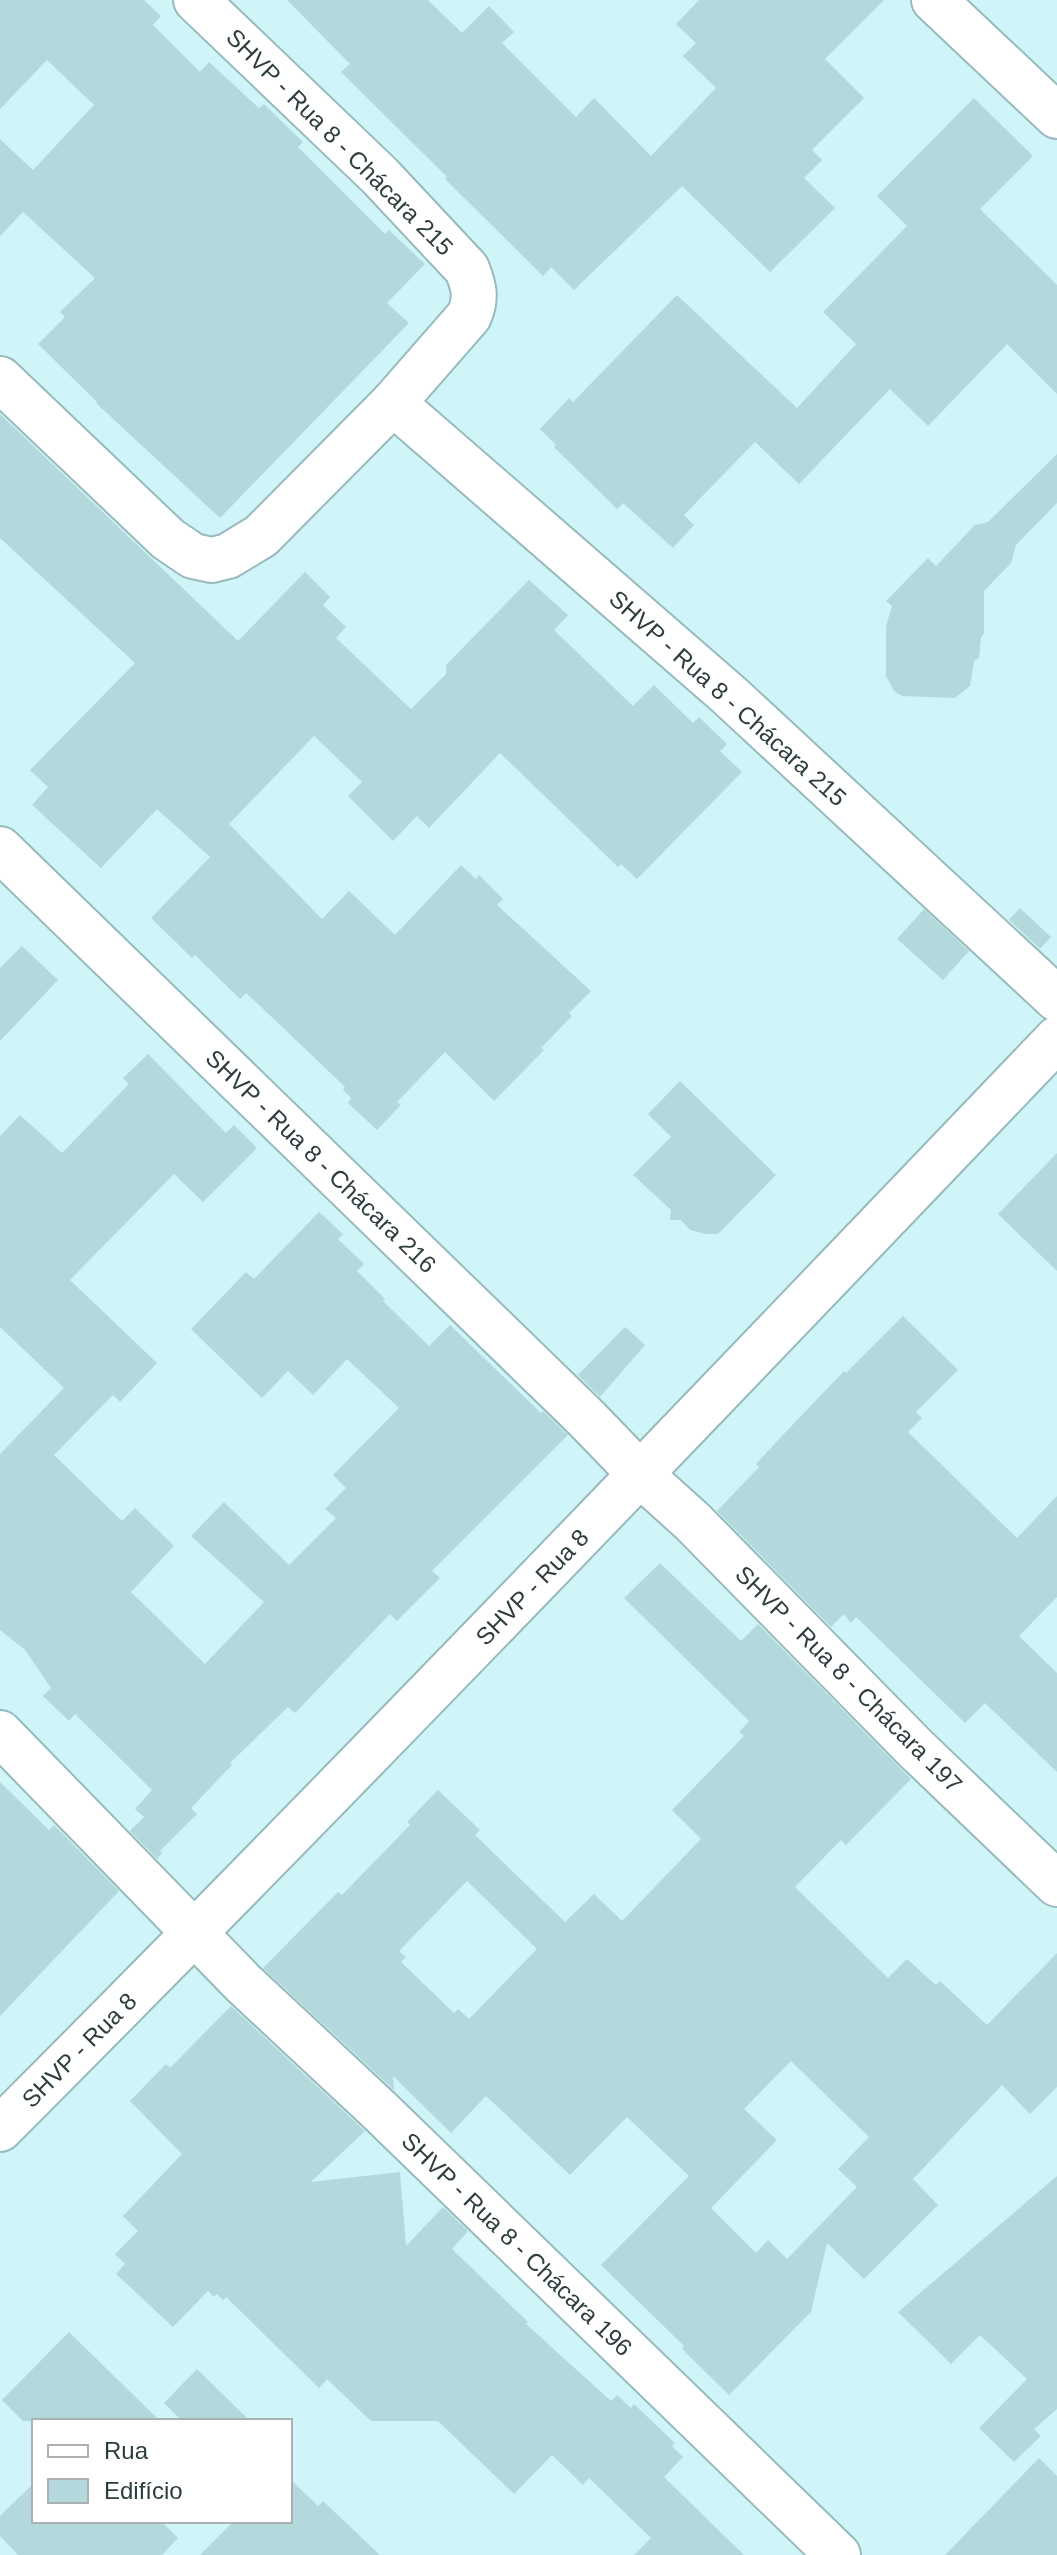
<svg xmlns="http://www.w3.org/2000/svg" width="1057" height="2555" viewBox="0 0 1057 2555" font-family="Helvetica,sans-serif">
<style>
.building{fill:#b4d9dd;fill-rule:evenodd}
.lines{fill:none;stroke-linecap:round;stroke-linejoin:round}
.minor-casing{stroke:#97babe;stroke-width:48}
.tertiary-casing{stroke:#97babe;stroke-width:48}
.minor{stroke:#fff;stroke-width:44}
.tertiary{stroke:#fff;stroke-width:44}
.labels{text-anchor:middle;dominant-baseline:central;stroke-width:8;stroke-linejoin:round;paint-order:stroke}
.street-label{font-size:24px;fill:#2e3d3e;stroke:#fff}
</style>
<rect width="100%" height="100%" fill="#d0f5f8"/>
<g class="building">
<path d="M0,0H144L161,16L153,25L200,72L209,62L259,108L264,104L303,142L298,147L385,234L389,230L425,264L387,303L409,323L220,518L96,403L97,402L38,344L65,317L60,312L95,278L23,212L0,236V139L33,170L94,105L47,60L0,109Z"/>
<path d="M287,0H428L462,33L489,6L514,32L502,43L576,117L594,98L651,156L716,88L683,56L696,43L676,24L699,0H884L825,59L864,98L812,150L822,160L804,178L835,208L770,272L682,186L574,290L551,267L543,276L445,179L447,177L341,72L350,64Z"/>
<path d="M974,98L1033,156L980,209L1057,285V394L1007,344L928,426L890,389L799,484L755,442L684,515L694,525L673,548L623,503L617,509L554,447L556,445L540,429L569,398L573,402L677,295L797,408L856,344L823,312L907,226L877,196Z"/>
<path d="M0,414L238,641L305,572L330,597L323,605L346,627L336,638L411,709L446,674V665L529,580L568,615L554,630L633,706L654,685L693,723L699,717L727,744L720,751L742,772L637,879L621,864L618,867L500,753L429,828L417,816L393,841L348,796L362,782L314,736L229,824L322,919L349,891L395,935L461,865L476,879L479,875L503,899L497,905L591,991L569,1013L572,1016L541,1048L544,1050L494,1101L445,1052L397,1102L401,1105L377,1130L348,1103L351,1098L343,1090L345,1087L277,1022L246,993L240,999L195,955L192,958L151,918L210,857L157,809L101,868L32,805L48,787L30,770L135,663L0,538Z"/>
<path d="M1057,454V503L1016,545L1011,563L984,591V633L981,638L979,658L974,661L970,686L955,698L902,696L894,691L886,676V626L892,606L886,601L928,558L936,566L975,525L988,522Z"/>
<path d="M1020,908L1051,937L1040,949L1009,920Z"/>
<path d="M924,909L969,951L943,980L897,939Z"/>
<path d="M22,946L58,980L0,1041V968Z"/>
<path d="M148,1054L226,1133L234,1125L257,1148L203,1202L174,1174L70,1280L157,1363L120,1402L113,1395L54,1455L122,1521L135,1508L174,1546L131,1592L205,1664L264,1602L191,1536L224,1502L289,1565L336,1518L325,1509L346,1488L333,1475L399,1408L347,1359L313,1395L288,1371L262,1398L191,1329L246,1272L254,1279L319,1212L343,1234L338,1239L364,1264L357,1271L385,1299L383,1301L429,1346L450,1325L541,1413L543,1411L568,1435L432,1571L440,1578L397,1621L390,1614L295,1713L288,1707L230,1763L232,1765L191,1808L197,1814L160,1851L162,1853L157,1859L130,1831L144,1817L135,1809L152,1790L75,1714L69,1721L43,1696L51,1688L25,1650L0,1630V1454L64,1388L0,1327V1136L20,1115L62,1153L129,1084L123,1078Z"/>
<path d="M680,1081L776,1175L718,1234H706L690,1230L681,1220H670L671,1210L633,1175L671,1137L648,1114Z"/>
<path d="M1057,1153V1271L998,1214Z"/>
<path d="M903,1316L958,1370L916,1412L922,1418L908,1432L1017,1538L1057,1496V1597L1019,1636L1057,1673V1772L985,1703L965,1723L856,1617L851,1623L844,1614L831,1627L717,1511L759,1467L756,1464L780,1438L844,1371L846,1373Z"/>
<path d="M625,1327L645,1345L600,1397L578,1375Z"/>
<path d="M660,1563L741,1641L758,1624L911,1779L846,1845L841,1840L795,1887L888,1978L907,1959L936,1985L940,1981L987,2025L1057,1953V2087L1030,2114L1002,2085L913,2179L938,2205L864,2279L827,2243L811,2312L729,2395L682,2349L684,2346L601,2265L689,2176L627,2117L570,2175L486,2096L451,2133L393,2076L394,2090L263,1968L338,1892L342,1895L410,1825L407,1822L438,1790L480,1830L475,1835L565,1922L594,1894L622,1921L701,1839L672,1810L744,1736L739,1732L749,1721L624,1598ZM467,1881L537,1949L469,2019L458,2009L454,2013L401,1962L406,1957L399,1951ZM791,2061L869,2137L838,2169L857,2187L787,2259L768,2240L756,2253L711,2208L777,2140L744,2109Z"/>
<path d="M0,1782L49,1830L54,1825L119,1891L0,2016Z"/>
<path d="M231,2006L365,2131L311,2182L400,2172L406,2246L443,2207L468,2231L452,2249L528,2322L526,2324L611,2401L617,2395L631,2408L634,2404L675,2443L672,2446L683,2457L664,2477L744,2555H634L651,2538L589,2478L583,2485L552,2455L514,2494L438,2421H371L327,2379L319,2388L226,2297L223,2300L217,2294L214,2297L208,2291L173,2327L116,2274L125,2264L115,2254L138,2231L123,2216L182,2154L130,2101L166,2064L170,2068Z"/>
<path d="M1057,2176V2409L1034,2429L1041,2436L1014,2462L979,2428L1027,2379L980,2335L951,2364L898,2312Z"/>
<path d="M69,2332L160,2421H23L2,2400Z"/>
<path d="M197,2369L250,2421H182L164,2403Z"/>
<path d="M1039,2458L1057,2476V2555H945Z"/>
<path d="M290,2479L318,2506L323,2501L380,2555H200L234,2521H290Z"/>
<path d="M34,2483V2521H161L178,2538L162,2555H18L0,2536V2516Z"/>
</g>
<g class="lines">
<g class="minor-casing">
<g id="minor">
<path d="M934,0L1057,116"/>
<path d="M0,379L168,539L193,556L212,560L228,556L261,536L393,403L469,316C477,298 474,287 467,269L380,176L196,0"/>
<path d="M393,403L729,695L1057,999"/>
<path d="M0,849L586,1418L641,1475L693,1522L915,1748L1057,1884"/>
<path d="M0,1733L243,1983L379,2110L838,2555"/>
</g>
</g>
<g class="tertiary-casing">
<path id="tertiary" d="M0,2129C357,1771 707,1405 1057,1039"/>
</g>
<use href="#minor" class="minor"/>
<use href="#tertiary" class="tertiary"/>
</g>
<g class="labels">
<g class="street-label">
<text transform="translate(340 142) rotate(45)">SHVP - Rua 8 - Chácara 215</text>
<text transform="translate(728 698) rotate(42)">SHVP - Rua 8 - Chácara 215</text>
<text transform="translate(321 1161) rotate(44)">SHVP - Rua 8 - Chácara 216</text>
<text transform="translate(532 1587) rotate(-46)">SHVP - Rua 8</text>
<text transform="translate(849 1679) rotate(45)">SHVP - Rua 8 - Chácara 197</text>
<text transform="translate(79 2050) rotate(-45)">SHVP - Rua 8</text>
<text transform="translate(517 2244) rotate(44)">SHVP - Rua 8 - Chácara 196</text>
</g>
</g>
<rect x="32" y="2419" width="260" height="104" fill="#ffffff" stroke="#abb1b2" stroke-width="2"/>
<rect x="48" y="2445" width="40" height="12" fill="#ffffff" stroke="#abb1b2" stroke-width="2"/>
<text x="104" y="2459" font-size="24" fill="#2e3d3e">Rua</text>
<rect x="48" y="2479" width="40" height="24" fill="#b4d9dd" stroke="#abb1b2" stroke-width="2"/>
<text x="104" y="2499" font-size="24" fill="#2e3d3e">Edifício</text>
</svg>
